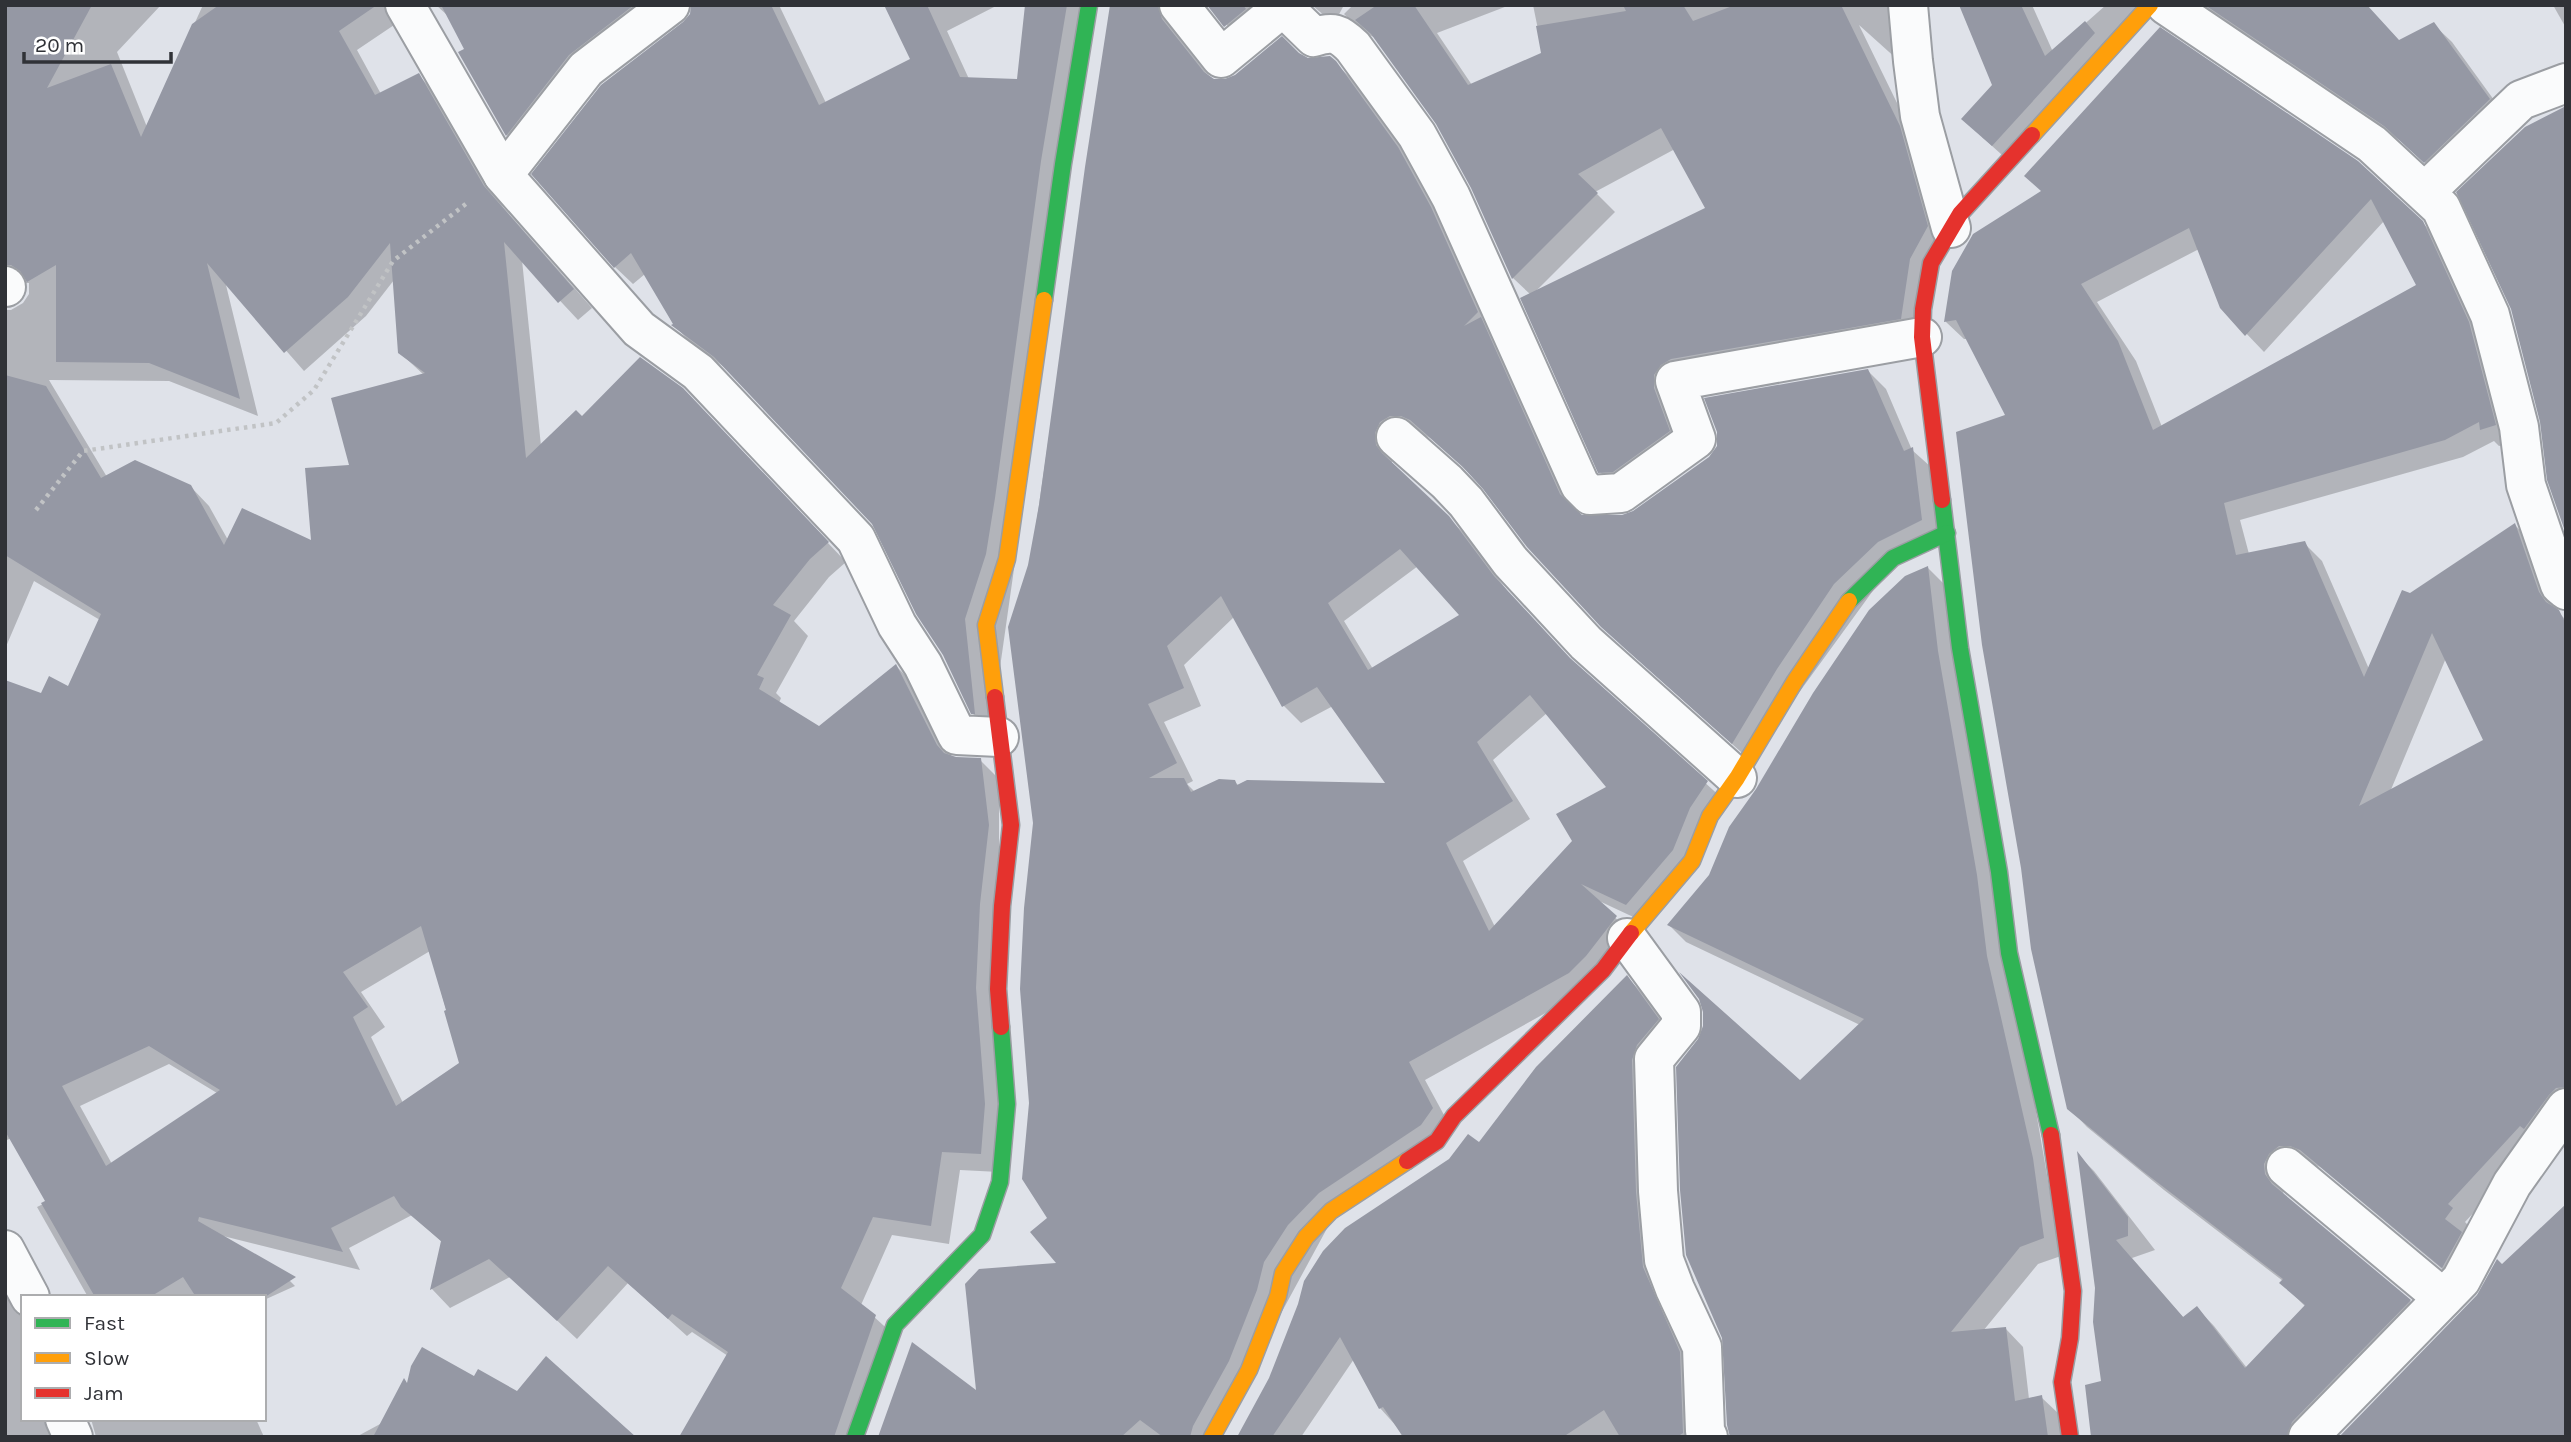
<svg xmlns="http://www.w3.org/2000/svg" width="2571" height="1442" viewBox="0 0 2571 1442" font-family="Karla,sans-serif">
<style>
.shadow{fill:#0003;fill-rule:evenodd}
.building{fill:#9598a4;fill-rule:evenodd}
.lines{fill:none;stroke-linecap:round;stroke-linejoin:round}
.street-casing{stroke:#9b9ea3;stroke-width:42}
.fast-casing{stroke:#9b9ea3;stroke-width:19}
.slow-casing{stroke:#9b9ea3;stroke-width:19}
.jam-casing{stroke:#9b9ea3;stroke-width:19}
.path{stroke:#c1c3c5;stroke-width:4.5;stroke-dasharray:3.5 5;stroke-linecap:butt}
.street{stroke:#fafbfc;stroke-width:38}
.fast{stroke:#30b455;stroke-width:16}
.slow{stroke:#ff9f0a;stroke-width:16}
.jam{stroke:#e5322d;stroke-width:16}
</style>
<rect width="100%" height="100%" fill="#dfe2e9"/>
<g class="shadow">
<path d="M5,5H161L117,52L147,127L203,5H413L403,19L357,50L381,94L418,75L437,94L503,207L592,308L578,320L522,260L541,446L582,418L702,410L846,562L829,577L794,621L808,636L776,693L781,698L779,703L820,728L896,666L915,685L952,757L980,760L999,779V1172L960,1170L949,1244L892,1235L861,1305L894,1335L857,1437H681L728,1356L692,1332L687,1336L628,1283L577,1339L510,1277L450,1308L432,1289L443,1243L412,1215L349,1248L360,1270L223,1236L277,1268L295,1286L264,1300V1297H88L37,1207L47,1202L11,1138L5,1141V682L42,695L69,688L100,620L34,581L5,649V310H11L23,303L29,294V283H20L5,294ZM394,280L399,352L424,375L351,466L313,543L228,540L209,506L190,486L107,477L49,380L169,381L258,416L225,281L304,371L366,316ZM430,951L461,1064L403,1103L371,1037L385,1027L361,992ZM169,1064L217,1093L112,1164L80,1106Z"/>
<path d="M436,5H674L526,153L507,135L460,53L466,50L447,15Z"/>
<path d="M693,5H779L826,103L912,60L887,5H998L947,31L969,79L1018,81L1027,5H1094L991,731L972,713L944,654L874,523L731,372L691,343L674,325L645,274L633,284L615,267L685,24L692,13Z"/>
<path d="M1112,5H1184L1174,26L1179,38L1211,79L1224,81L1301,57L1335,63L1354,81L1416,166L1498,337L1577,513L1581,517H1623L1634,513L1868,371L1886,389L1912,450L1931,467L1939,538L1896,559L1750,760L1621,645L1475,478L1430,438L1420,433L1392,450V463L1467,536L1511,596L1577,666L1724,800L1644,922L1597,900L1633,935L1587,990L1425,1080L1450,1126L1337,1210L1214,1437H1007L1059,1264L1049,1218L1031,1103L1034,823L1030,566ZM1418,566L1461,616L1373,669L1344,621ZM1234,617L1283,705L1301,723L1333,706L1388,785L1239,786L1234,781L1195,792L1187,784L1193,781L1164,722L1201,706L1184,665ZM1547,713L1608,787L1575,841L1495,927L1463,861L1530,819L1493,760Z"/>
<path d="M1209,5H1291L1243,43Z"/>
<path d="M1312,5H1344L1334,24Z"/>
<path d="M1353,5H1510L1437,33L1472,85L1543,54L1533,5H1915L1908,69L1859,25L1918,146L1945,245L1919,336L1690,377L1687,450L1618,490L1600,472L1531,295L1513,278L1473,187L1436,121L1376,38L1362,32L1344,14ZM1675,149L1708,209L1534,293L1615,212L1595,192Z"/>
<path d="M1961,5H2032L2053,52L2106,5H2157L2011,163L1982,137L1995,85Z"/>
<path d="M2199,5H2366L2400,42L2433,24L2452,42L2507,118L2443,179L2405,144Z"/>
<path d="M2553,5H2566V28Z"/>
<path d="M2160,29L2422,222L2440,241L2486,342L2513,443L2499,446L2494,441L2463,457L2240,520L2249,554L2304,543L2322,561L2369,669L2410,595L2515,525L2532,543L2556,610L2566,620V1113L2465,1222L2470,1227L2460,1284L2320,1167L2308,1162L2281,1182L2284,1196L2410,1301L2427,1319L2312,1437H2093L2103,1382L2096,1288L2079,1156L2094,1171L2155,1250L2132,1258L2184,1318L2197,1308L2214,1326L2247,1368L2306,1307L2281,1283L2283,1281L2164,1190L2087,1127L2069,1108L2008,416L1967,339H1964L1946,322L1954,271L2043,192ZM2384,221L2418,285L2162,427L2136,361L2097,302L2199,249L2222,308L2264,352ZM2446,658L2486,740L2390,792Z"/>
<path d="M1928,568L1945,585L2061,1256L2038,1264L1983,1331L2006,1329L2023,1347L2029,1399L2041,1397L2059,1414L2062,1437H1731L1800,1083L1860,1025L1686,942L1669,925L1710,876Z"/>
<path d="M1627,977L1644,995L1675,1037L1654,1063L1697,1371L1700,1437H1406L1380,1408L1354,1359L1301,1437H1239L1479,1145Z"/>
<path d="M5,1295L23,1316V1419H73L62,1437H5Z"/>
<path d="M475,1379L518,1394L633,1437H356L382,1423L408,1385Z"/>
<path d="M91,1419H256L264,1437H96Z"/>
</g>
<g class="building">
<path d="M5,5H92L47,88L111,64L141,137L192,24L219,5H377L339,31L375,95L419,73L484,186L574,289L558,303L504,242L526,458L576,410L582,416L640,357L683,388L829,542L810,559L773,605L791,615L757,675L764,678L759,689L819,726L896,664L937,745L944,753L956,757L981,758L989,825L980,904L976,988L985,1104L981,1154L942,1152L931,1226L873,1217L841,1288L876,1315L834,1437H679L728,1352L672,1314L668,1319L608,1266L557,1321L489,1259L430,1290L441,1241L401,1207L394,1196L331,1228L343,1252L199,1217L198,1221L296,1277L265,1297H196L183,1277L150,1297H95L41,1203L45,1201L5,1131V680L41,693L49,676L68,686L101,614L5,555V375L46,386L101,478L135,460L191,485L224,545L242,508L311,540L305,468L349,465L331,398L425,373L398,353L390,243L348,297L284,353L207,263L240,399L149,363L56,362V265L27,282L20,271L11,265H5ZM421,926L446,1010L444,1011L459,1063L396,1106L353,1017L368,1007L343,972ZM149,1046L220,1090L106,1166L62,1086Z"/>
<path d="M441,5H634L569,55L506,136L458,52L464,49Z"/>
<path d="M691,5H771L819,105L910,59L884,5H927L960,77L1017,79L1025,5H1067L1041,161L995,498L986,554L965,619L975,714H971L943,655L916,614L872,524L714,357L671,325L673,324L631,253L614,268L531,174L601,85L683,22L690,14Z"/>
<path d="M1110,5H1158L1162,19L1204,72L1214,79H1225L1235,75L1282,36L1299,53L1308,58L1330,56L1336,61L1398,147L1431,207L1478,312L1464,326L1481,317L1560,494L1582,515H1622L1633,511L1709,457L1717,446V432L1704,398L1868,369L1904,451L1913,447L1922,520L1878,542L1834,584L1777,669L1732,744L1601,627L1527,547L1483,489L1462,466L1410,420L1401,416H1390L1380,422L1375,433L1376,445L1382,453L1449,516L1494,576L1570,658L1708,781L1690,808L1673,850L1626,905L1581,884L1617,916L1586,956L1569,973L1409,1062L1433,1108L1421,1125L1319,1193L1288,1225L1264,1262L1257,1290L1229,1361L1193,1426L1190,1437H1163L1140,1420L1121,1437H878L912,1342L976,1390L965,1284L979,1269L1056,1263L1030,1232L1047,1218L1022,1179L1029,1103L1020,989L1024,908L1033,823L1008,627L1028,565L1039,505L1085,167ZM1400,549L1459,615L1368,670L1328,603ZM1221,596L1282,707L1317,687L1385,783L1247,780L1237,785L1235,780L1219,779L1191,792L1184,778H1149L1177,763L1148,704L1184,688L1167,646ZM1530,695L1606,787L1556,814L1572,841L1489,931L1446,843L1513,801L1477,742Z"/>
<path d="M1207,5H1243L1246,9L1224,27Z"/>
<path d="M1377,5H1414L1468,85L1541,53L1536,26L1626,11L1623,5H1683L1693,21L1735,5H1841L1900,126L1928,226L1910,259L1901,319L1671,359L1661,365L1654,375V388L1670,431L1613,472L1598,473L1520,298L1705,208L1661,128L1578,174L1598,193L1512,279L1471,188L1436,124L1371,34L1355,20Z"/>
<path d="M1959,5H2021L2045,56L2085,21L2095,33L1992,146L1961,119L1992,85Z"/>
<path d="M2205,5H2367L2399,40L2434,22L2490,99L2424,163L2384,126Z"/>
<path d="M2160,27L2358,161L2423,221L2469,322L2496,425L2480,430L2479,422L2445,440L2224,503L2236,555L2305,541L2364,677L2402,590L2410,593L2515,523L2539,592L2546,602L2559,610L2566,624V1087L2556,1088L2549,1095L2524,1129L2520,1126L2448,1204L2453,1208L2445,1219L2462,1232L2442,1268L2300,1150L2290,1146H2279L2269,1154L2264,1164L2265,1174L2272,1184L2411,1300L2292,1422L2287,1437H2091L2085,1385L2101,1381L2093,1322L2095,1288L2077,1151L2128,1217V1236L2116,1240L2183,1317L2197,1306L2245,1368L2305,1305L2279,1283L2283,1279L2144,1172L2067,1109L2031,949L2021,868L1982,645L1956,432L2005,415L1956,320L1944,322L1952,271L1973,234L2041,191L2024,176ZM2371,199L2416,285L2153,430L2118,341L2081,284L2189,228L2220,308L2245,336ZM2432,633L2483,740L2359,806Z"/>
<path d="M2566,106V534L2547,480L2540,422L2511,309L2456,192L2525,127Z"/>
<path d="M1928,566L1938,651L1977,875L1987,956L2033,1158L2044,1238L2020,1247L1951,1332L2006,1327L2015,1401L2042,1395L2048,1437H1730L1727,1425L1722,1338L1686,1255L1680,1190L1676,1067L1698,1039L1703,1026V1012L1699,999L1679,972L1800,1080L1864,1019L1667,925L1709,875L1729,827L1756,789L1813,693L1869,610L1905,576Z"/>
<path d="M1627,975L1659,1019L1637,1045L1632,1060L1636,1192L1643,1267L1680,1352L1683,1433L1677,1437H1620L1604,1410L1563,1437H1403L1383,1407L1379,1409L1340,1337L1272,1437H1237L1269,1378L1298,1304L1304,1281L1323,1251L1345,1228L1449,1159L1468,1134L1479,1142L1536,1067Z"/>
<path d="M2566,1204V1437H2339L2477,1295L2497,1259L2502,1264Z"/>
<path d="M422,1347L474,1376L478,1369L517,1391L546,1356L636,1437H373L404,1378L407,1383L411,1366Z"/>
</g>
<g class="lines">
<g class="street-casing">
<g id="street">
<path d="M405,5L503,175L639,329L698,372L856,539L897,625L923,665L957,735L999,737"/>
<path d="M1179,5L1221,58L1283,7L1314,37C1333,31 1339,33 1353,47L1417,135L1451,197L1580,485L1590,495L1621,493L1696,439L1675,381L1922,337"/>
<path d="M1908,5L1913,61L1920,116L1951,228"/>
<path d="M2166,5L2372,144L2441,208L2490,315L2519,427L2526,485L2560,585L2566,590"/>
<path d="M503,175L586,69L670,5"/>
<path d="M2425,192L2521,100L2566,83"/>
<path d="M5,286L6,287"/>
<path d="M1396,437L1447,482L1466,502L1510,561L1586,643L1737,778"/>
<path d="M1627,938L1681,1012V1026L1654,1059L1658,1191L1664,1260L1675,1289L1702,1347L1705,1431L1708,1437"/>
<path d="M2286,1167L2443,1298"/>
<path d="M5,1250L30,1297"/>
<path d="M65,1419L73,1437"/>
<path d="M2308,1437L2461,1280L2512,1184L2566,1108"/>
</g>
</g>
<g class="fast-casing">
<g id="fast">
<path d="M1044,300L1063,164L1089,5"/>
<path d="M1942,500L1960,648L1999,872L2009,953L2051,1135"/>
<path d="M1849,601L1893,558L1947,533"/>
<path d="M855,1437L895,1325L982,1235L1000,1182L1007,1104L1001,1027"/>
</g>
</g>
<g class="slow-casing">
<g id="slow">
<path d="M2032,135L2150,5"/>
<path d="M995,697L986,625L1007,559L1044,300"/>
<path d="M1631,933L1692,861L1710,816L1737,778L1795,681L1849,601"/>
<path d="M1212,1437L1249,1370L1278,1296L1283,1273L1306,1237L1331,1211L1407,1161"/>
</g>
</g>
<g class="jam-casing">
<g id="jam">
<path d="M1942,500L1922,337L1923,309L1931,263L1960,214L2032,135"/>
<path d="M995,697L1011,825L1002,906L998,989L1001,1027"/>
<path d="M2051,1135L2073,1291L2070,1338L2062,1382L2070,1437"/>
<path d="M1407,1161L1437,1141L1454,1116L1603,970L1631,933"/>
</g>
</g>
<path class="path" d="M36,510L83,451L276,423L314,390L393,261L467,203"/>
<use href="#street" class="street"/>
<use href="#fast" class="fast"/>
<use href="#slow" class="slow"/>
<use href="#jam" class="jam"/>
</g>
<rect width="2571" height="1442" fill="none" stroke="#303237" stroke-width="14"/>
<rect x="21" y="1295" width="245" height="126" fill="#ffffff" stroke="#acadaf" stroke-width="2"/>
<rect x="35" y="1318" width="35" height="10" fill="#30b455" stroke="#acadaf" stroke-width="2"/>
<text x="84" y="1330" font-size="21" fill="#303237">Fast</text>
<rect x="35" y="1353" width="35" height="10" fill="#ff9f0a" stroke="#acadaf" stroke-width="2"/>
<text x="84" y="1365" font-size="21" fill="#303237">Slow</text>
<rect x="35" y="1388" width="35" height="10" fill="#e5322d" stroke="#acadaf" stroke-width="2"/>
<text x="84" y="1400" font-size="21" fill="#303237">Jam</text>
<path d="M24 52v10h147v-10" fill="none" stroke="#303237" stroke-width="3.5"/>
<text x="35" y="52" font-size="21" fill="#303237" stroke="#ffffff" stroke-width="5" paint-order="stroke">20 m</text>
</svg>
